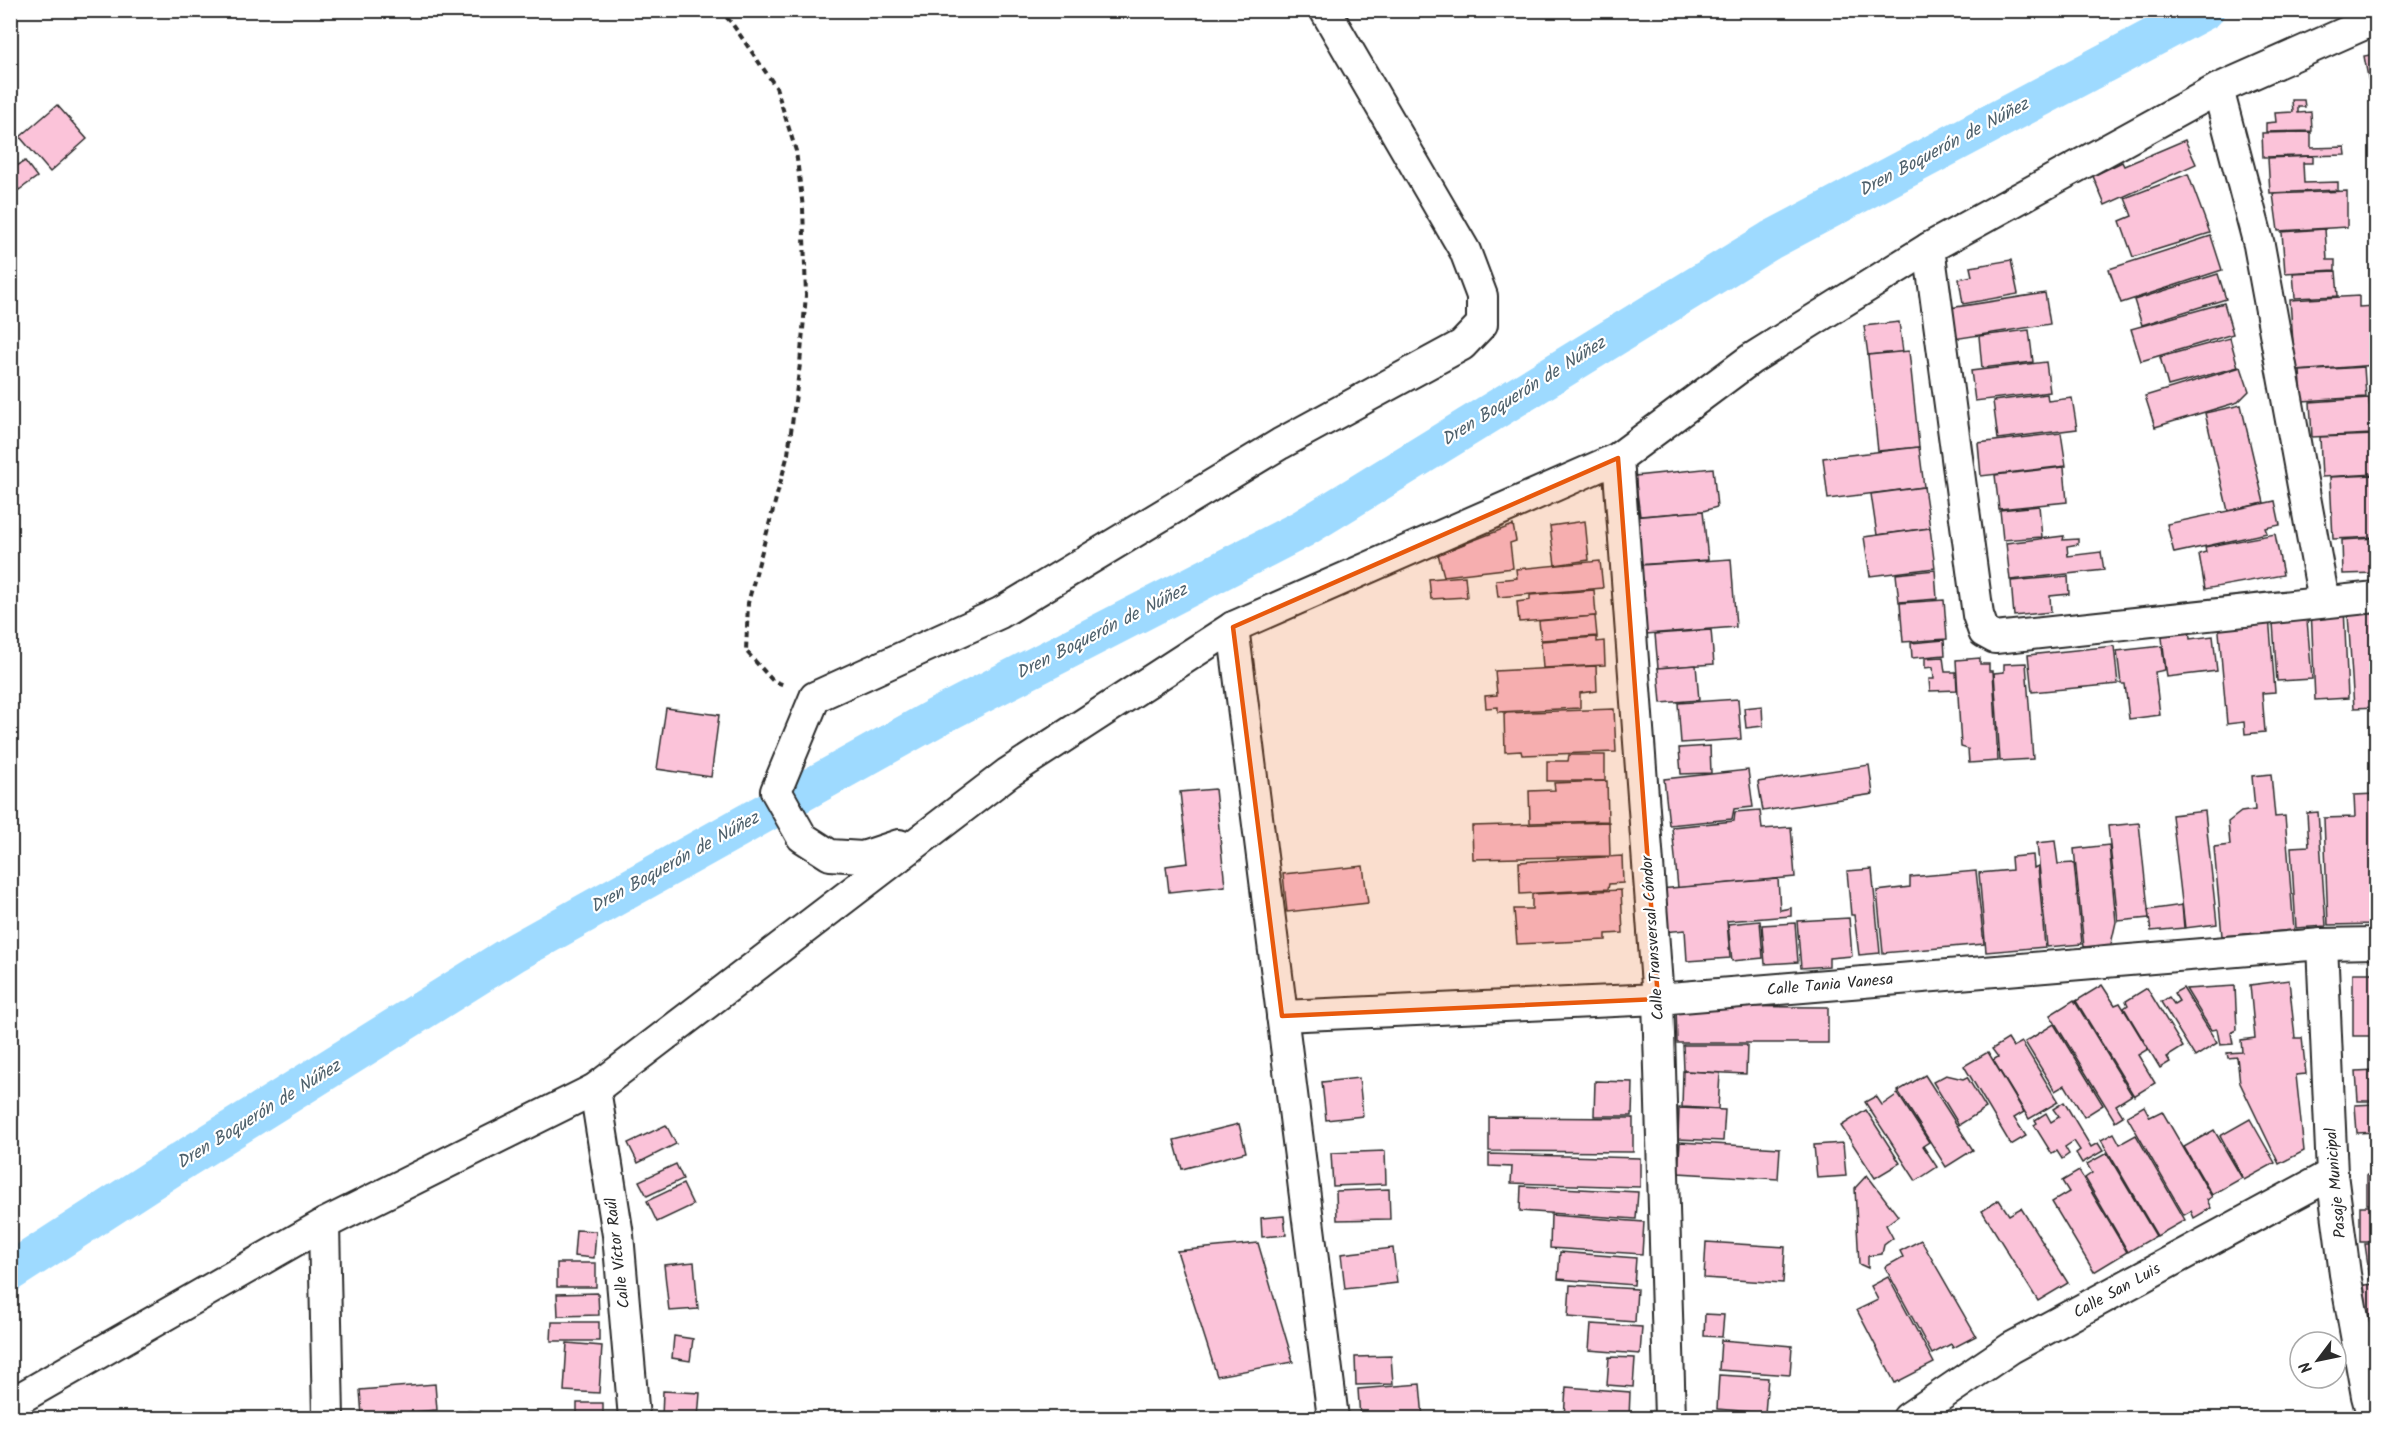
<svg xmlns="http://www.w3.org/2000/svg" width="2387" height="1429" viewBox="0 0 2387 1429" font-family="Kalam,sans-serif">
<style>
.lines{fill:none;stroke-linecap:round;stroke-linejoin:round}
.canal{stroke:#9edaff;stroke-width:39}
.building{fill:#fbc3d9;stroke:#2b2b2b;stroke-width:1.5}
.minor-casing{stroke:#2b2b2b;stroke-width:34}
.path{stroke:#2b2b2b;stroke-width:4;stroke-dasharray:6 4.5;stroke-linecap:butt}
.minor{stroke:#fff;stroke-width:30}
.marked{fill:#e8590c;fill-opacity:0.2;stroke:#e8590c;stroke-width:4.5;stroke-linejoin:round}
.labels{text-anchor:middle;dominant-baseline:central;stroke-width:4.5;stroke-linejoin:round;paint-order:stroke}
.street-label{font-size:16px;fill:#2b2b2b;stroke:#fff}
.water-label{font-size:18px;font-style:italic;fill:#4e606b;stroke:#fff}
</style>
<rect width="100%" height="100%" fill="#fff"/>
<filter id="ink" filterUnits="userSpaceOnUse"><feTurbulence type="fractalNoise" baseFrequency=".0167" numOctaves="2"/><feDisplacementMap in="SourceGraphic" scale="12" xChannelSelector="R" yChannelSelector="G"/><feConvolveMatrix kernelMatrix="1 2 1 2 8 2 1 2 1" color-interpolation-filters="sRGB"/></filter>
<g filter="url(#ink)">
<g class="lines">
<path class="canal" d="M10,1272L175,1165L514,953L937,717L1302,529L1771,240L2205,10"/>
</g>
<g class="building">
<path d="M2376,54V98H2372L2364,56Z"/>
<path d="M2292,100H2304L2305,107H2298V113L2311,112L2312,131L2266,132V123L2276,122L2275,113L2293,112Z"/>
<path d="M57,105L87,139L50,172L20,137Z"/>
<path d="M2311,132V148L2345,147L2346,155L2263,157L2262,133Z"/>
<path d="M2185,140L2196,164L2105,205L2093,176L2122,162L2124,166Z"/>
<path d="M2313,156V163H2303L2304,183L2338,182V190L2270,193L2268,158Z"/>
<path d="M25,161L37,177L19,190L10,178V170Z"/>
<path d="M2188,174L2210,233L2133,257L2120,221L2132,216L2125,198Z"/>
<path d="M2347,191V227L2278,231L2273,194Z"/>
<path d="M2325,229L2327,260H2335V270L2285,273L2282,232Z"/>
<path d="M2211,236L2222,270L2121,303L2109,269Z"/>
<path d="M2011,260L2018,294L1963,304L1959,279L1972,276L1970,267Z"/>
<path d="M2336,271L2338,296L2295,298L2293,273Z"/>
<path d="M2218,274L2226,299L2142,325L2134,300Z"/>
<path d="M2045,293L2050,324L1954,339L1950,308Z"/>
<path d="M2359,296V307L2376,306V365L2295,371L2290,300Z"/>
<path d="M2224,303L2233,334L2141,361L2131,329Z"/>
<path d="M1899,322L1903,352L1868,355L1864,326Z"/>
<path d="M2029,330L2033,362L1982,368L1979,336Z"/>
<path d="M2230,338L2238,367L2168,386L2160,357Z"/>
<path d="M1909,351L1919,447L1878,451L1868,355Z"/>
<path d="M2046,362L2050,392L1975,401L1971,371Z"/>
<path d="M2241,367L2249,391L2238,402L2155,427L2145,396Z"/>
<path d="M2364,367L2366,397L2302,401L2300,371Z"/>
<path d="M2047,394L2048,401L2072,398L2077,429L1998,439L1993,401Z"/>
<path d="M2369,398L2372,434L2312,437L2310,402Z"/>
<path d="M2241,405L2264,503L2228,511L2205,413Z"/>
<path d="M2061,433L2066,466L1981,476L1978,443Z"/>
<path d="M2376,435V474L2322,477L2320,437Z"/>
<path d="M1919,447L1924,487L1828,499L1823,458Z"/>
<path d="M2064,467L2067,502L1999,509L1995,475Z"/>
<path d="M1713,468L1717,507L1703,511L1640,516L1635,476Z"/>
<path d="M2376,475V537L2333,539L2330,477Z"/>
<path d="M1924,487L1930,528L1877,535L1871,494Z"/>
<path d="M2275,501L2280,525L2265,528L2267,533L2174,553L2167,524Z"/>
<path d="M2039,506L2042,537L2003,540L2000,510Z"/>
<path d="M1703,511L1708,560L1636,565L1632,517Z"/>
<path d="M1585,521L1589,560L1555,565L1550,526Z"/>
<path d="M1513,525L1516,541L1510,543L1513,568L1444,576L1438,554Z"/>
<path d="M1930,528L1935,568L1870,576L1864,537Z"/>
<path d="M2275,534L2283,575L2205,589L2199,554L2206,552L2205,547Z"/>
<path d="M2064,536L2063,540L2078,539V544L2067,546L2068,556L2101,552L2104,570L2010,580L2006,543Z"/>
<path d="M2376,538V573L2343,574L2342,540Z"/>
<path d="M1731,559L1736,627L1646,634L1641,565Z"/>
<path d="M1600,561L1603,588L1498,597L1496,580L1517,578L1516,569Z"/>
<path d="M1935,570L1937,599L1899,602L1896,574Z"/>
<path d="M1465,576L1467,597L1431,599L1429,579Z"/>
<path d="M2068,576L2069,594L2050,596L2051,612L2014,616L2011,581Z"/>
<path d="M1594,590L1596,616L1519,622L1517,602L1530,600V595Z"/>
<path d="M1944,600L1947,639L1903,642L1900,603Z"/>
<path d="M2344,607L2348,698L2315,700L2311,608Z"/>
<path d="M2376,612V707L2354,708L2348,614Z"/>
<path d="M1595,616L1597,636L1541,640L1539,621Z"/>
<path d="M2269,616L2275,692L2262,693L2265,732L2245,734L2244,722L2227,724L2218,620Z"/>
<path d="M2307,620L2312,679L2277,681L2273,623Z"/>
<path d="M2189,627L2190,639L2213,636L2217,671L2167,677L2161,630Z"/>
<path d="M1711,630L1714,664L1658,668L1655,634Z"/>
<path d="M1597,637V642L1604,641L1605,665L1543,668L1541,641Z"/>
<path d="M1944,640L1945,655L1912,658L1911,643Z"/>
<path d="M2114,646L2118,684L2032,692L2028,655Z"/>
<path d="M2162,646L2165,670L2155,672L2160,715L2129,719L2125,684H2121L2117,651Z"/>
<path d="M1943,657L1945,672H1956L1957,690L1930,691L1929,679H1934L1933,667L1925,668V658Z"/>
<path d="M1980,658V664H1989V671H1993L1998,761L1969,763L1968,749L1961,747L1956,660Z"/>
<path d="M2026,663L2033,759L2000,761L1994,673L2004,672V664Z"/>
<path d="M1696,665L1699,700L1661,703L1658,668Z"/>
<path d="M1596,666L1597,691L1580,693V708L1498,712V707L1486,708L1485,696L1497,695L1495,671Z"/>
<path d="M1738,699L1741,739L1681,743L1678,703Z"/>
<path d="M1762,706L1763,726L1746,728L1744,708Z"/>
<path d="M666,708L719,715L711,777L657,769Z"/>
<path d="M1614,709L1616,752L1522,755L1521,751L1505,752L1504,713Z"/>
<path d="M1710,746L1711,773L1681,774L1679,748Z"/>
<path d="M1569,755H1605V781H1547V761H1568Z"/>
<path d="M1869,765L1873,794L1763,811L1758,782Z"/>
<path d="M1748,770L1753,807L1734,809L1732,819L1669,825L1664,779Z"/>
<path d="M2271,774L2275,817L2285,816L2294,930L2222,936L2214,847L2230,845L2228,822L2241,812L2255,810L2252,776Z"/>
<path d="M1607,781L1608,821L1530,823L1529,791L1555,790L1554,783Z"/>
<path d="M1215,789L1225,886L1169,892L1166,866L1188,863L1180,792Z"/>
<path d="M2376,794V924L2328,925L2324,818L2355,817L2354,795Z"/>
<path d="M1760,810L1762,829L1791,827L1795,877L1678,888L1672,827L1734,821L1735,812Z"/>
<path d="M2205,811L2217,924L2185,928L2172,815Z"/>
<path d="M2318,812L2326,926L2296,928L2291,847L2309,846L2307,813Z"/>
<path d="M1609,822L1610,856L1473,859L1472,826Z"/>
<path d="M2139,823L2149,918L2118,921L2108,826Z"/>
<path d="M2055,841L2058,864L2074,863L2082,944L2047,947L2037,843Z"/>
<path d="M2109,845L2116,922L2111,944L2084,947L2074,849Z"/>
<path d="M2033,855L2034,868L2038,866L2045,947L1986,952L1979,873L2012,870L2011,857Z"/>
<path d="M1622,856L1623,883L1609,884L1608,889L1520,894L1519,862Z"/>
<path d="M1363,866L1368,903L1287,912L1283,874Z"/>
<path d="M1872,869L1880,953L1859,955L1854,915H1851L1847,871Z"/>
<path d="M1976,871L1984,944L1883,953L1877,891L1910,887V877Z"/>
<path d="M1778,879L1780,910L1791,908V916L1727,921L1730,958L1687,961L1685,930L1663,932L1659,889Z"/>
<path d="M1621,890L1623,933L1606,934V940L1517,944L1514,909H1532V894Z"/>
<path d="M2182,905L2184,928L2151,931L2148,910Z"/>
<path d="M1849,918L1852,956L1829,958V966L1801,968L1797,921Z"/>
<path d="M1760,921L1763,958L1732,961L1728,924Z"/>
<path d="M1795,923L1798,962L1765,964L1762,925Z"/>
<rect x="2353" y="973" width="23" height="63"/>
<path d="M2289,980L2295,1038H2302L2306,1074L2296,1075L2304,1151L2279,1164L2240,1083L2237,1057L2228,1058L2227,1053L2242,1052L2241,1040L2255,1038L2250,985Z"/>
<path d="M2102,985L2115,1005L2120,1003L2148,1049L2138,1055L2155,1083L2134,1096L2076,1001Z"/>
<path d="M2235,986L2237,1030L2231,1033L2233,1044L2220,1045L2217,1029L2211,1030L2186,989Z"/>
<path d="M2147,988L2183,1047L2167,1057L2170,1062L2160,1068L2124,1008L2128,1005L2126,1001Z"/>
<path d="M2183,988L2217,1043L2195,1057L2161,1002L2169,997L2174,1004L2179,1001L2174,993Z"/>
<path d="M2074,1000L2132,1095L2116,1105L2123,1116L2115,1121L2050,1015Z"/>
<path d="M1676,1006L1828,1007V1043H1677Z"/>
<path d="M2054,1024L2103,1105L2084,1117L2065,1085L2055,1091L2025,1042Z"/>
<path d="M2008,1039L2013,1047L2022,1042L2058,1102L2029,1119L1993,1060L1998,1057L1992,1049Z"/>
<path d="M1683,1045H1747L1746,1074L1684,1071Z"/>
<path d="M1988,1052L2024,1112L2014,1118L2026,1136L2011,1145L1964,1066Z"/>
<path d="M2376,1070V1101H2358L2356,1071Z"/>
<path d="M1683,1071L1720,1073L1718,1109L1682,1107Z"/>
<path d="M1925,1075L1973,1150L1946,1167L1898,1091Z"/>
<path d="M1946,1075L1963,1079L1967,1077L1986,1108L1959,1125L1933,1082Z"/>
<path d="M1359,1078L1363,1116L1326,1120L1322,1082Z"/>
<path d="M1595,1081L1633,1082L1632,1116H1594Z"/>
<path d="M1898,1094L1929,1142L1923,1146L1937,1167L1916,1181L1865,1102L1876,1096L1882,1105Z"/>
<path d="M2064,1102L2091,1147L2098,1143L2103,1151L2082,1163L2076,1153L2080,1150L2074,1141L2065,1147L2069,1154L2062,1159L2057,1151L2052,1154L2034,1125L2037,1123L2035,1120L2046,1113L2051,1122L2059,1117L2053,1109Z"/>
<path d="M2376,1104V1132L2357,1133L2355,1105Z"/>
<path d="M2144,1106L2150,1117L2162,1111L2212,1197L2207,1200L2211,1208L2194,1218L2191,1211L2184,1215L2127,1116Z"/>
<path d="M1679,1108L1725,1110L1723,1141L1678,1139Z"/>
<path d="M1866,1110L1900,1163L1875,1178L1841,1126Z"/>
<path d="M1489,1117L1633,1118V1152L1489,1151Z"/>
<path d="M2250,1119L2275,1163L2244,1180L2220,1136Z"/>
<path d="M1239,1124L1246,1152L1182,1169L1174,1140Z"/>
<path d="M666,1125L676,1144L638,1163L628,1143Z"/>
<path d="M2214,1130L2242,1178L2212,1195L2184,1147Z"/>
<path d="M2114,1133L2120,1144L2136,1135L2185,1220L2157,1236L2101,1140Z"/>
<path d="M1680,1142L1780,1148L1778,1179L1678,1173Z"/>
<path d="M1843,1143L1846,1176L1817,1178L1814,1145Z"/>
<path d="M1385,1151L1386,1184L1333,1186L1331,1153Z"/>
<path d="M2107,1153L2156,1236L2128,1252L2085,1178L2092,1173L2087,1164Z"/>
<path d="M1489,1154L1640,1158V1187L1511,1183L1512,1167L1489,1166Z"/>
<path d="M676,1164L683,1179L647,1196L639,1181Z"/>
<path d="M2079,1171L2127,1252L2094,1272L2052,1202L2069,1192L2062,1181Z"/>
<path d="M2376,1174V1204H2367V1175Z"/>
<path d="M1867,1175L1898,1216L1886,1225L1893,1238L1884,1245L1882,1254L1868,1256V1268L1859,1264L1855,1188Z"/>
<path d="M683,1184L693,1205L657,1222L647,1201Z"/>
<path d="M1521,1186L1638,1192L1636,1219L1520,1211Z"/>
<path d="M1389,1189L1390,1219L1337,1220L1336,1191Z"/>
<path d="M1999,1200L2009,1215L2021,1208L2068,1283L2038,1301L1982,1211Z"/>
<rect x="2360" y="1206" width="16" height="36"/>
<path d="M1551,1215L1644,1222L1642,1254L1550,1248Z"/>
<path d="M1284,1216L1286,1235L1262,1237L1261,1218Z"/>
<path d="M576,1230L596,1231L594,1258L574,1256Z"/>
<path d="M1921,1240L1976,1336L1953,1348L1951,1344L1932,1354L1885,1267L1903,1257L1900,1251Z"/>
<path d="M1706,1242L1785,1247L1783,1283L1704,1278Z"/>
<path d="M1258,1243L1293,1362L1217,1376L1177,1251Z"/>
<path d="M2365,1244H2376V1278L2370,1279Z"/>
<path d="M1393,1248L1397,1283L1345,1289L1341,1254Z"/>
<path d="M1560,1252L1636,1258L1634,1285L1558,1279Z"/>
<path d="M694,1262L698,1309L669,1311L664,1265Z"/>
<rect x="557" y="1263" width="39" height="24"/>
<path d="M1888,1277L1934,1363L1895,1383L1857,1310L1878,1300L1871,1286Z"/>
<path d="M2376,1284V1345H2371L2364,1285Z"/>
<path d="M1570,1285L1637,1289L1635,1322L1568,1317Z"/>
<path d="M598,1293L599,1315L558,1316L557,1294Z"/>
<path d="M1705,1314L1724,1315L1722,1337L1704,1336Z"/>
<path d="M552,1322H599V1341H551Z"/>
<path d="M1591,1324L1642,1327L1640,1354L1589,1350Z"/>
<path d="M674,1336L693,1339L690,1361L672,1358Z"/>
<path d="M1721,1340L1792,1346L1790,1375L1719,1370Z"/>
<path d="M567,1343L602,1346L599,1393L564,1391Z"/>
<path d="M1391,1356L1393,1384L1356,1385L1355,1357Z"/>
<path d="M1609,1357L1635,1358L1633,1387L1607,1385Z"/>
<path d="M1719,1375L1768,1378L1765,1413L1717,1409Z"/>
<path d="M435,1384L437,1410L362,1416L360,1390Z"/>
<path d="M1420,1384L1423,1418H1360L1358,1389Z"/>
<path d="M1566,1387L1630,1392L1629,1418H1564Z"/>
<path d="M663,1391L700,1393L698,1418H662Z"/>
<rect x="577" y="1403" width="26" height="15"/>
<path d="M468,1411L490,1413L489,1418H467Z"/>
<rect x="413" y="1415" width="47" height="3"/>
</g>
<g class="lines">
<g class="minor-casing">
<g id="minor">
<path d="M2218,89L2259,245L2324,601"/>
<path d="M1929,248L1978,615L1984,632L1995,638L2376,597"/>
<path d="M1618,458L1658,999L1670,1418"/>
<path d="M1233,627L1333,1418"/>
<path d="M899,845L863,857L830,855L802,837L776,791L815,697L1000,613L1280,444L1462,345L1482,324V296L1465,251L1325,10"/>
<path d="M2322,944L2332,1174L2345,1274L2367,1396L2373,1418"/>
<path d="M1282,1016L1658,999L2322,944L2376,943"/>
<path d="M595,1089L618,1235L634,1418"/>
<path d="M324,1224L328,1418"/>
<path d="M10,1404L324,1224L595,1089L1008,773L1233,627L1618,458L1751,359L1929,248L2218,89L2376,19"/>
<path d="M1908,1418L2011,1348L2332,1174"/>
</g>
</g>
<path class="path" d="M719,10L731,22L776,87L796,151L803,208L806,295L800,364L788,454L748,603L746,651L773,681L785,685"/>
<use href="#minor" class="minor"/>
</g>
</g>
<path class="marked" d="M1618,458L1658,999L1282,1016L1233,627Z"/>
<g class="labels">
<g class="street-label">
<text transform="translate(1653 938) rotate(-94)">Calle Transversal Cóndor</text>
<text transform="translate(1830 985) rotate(-5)">Calle Tania Vanesa</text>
<text transform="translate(2336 1183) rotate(-95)">Pasaje Municipal</text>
<text transform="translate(618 1253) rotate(-97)">Calle Víctor Raúl</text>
<text transform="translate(2117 1291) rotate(-29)">Calle San Luis</text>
</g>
<g class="water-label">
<text transform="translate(1944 148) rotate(-28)">Dren Boquerón de Núñez</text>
<text transform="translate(1524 392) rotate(-32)">Dren Boquerón de Núñez</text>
<text transform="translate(1102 632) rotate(-27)">Dren Boquerón de Núñez</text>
<text transform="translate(675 863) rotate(-29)">Dren Boquerón de Núñez</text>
<text transform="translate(259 1115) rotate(-32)">Dren Boquerón de Núñez</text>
</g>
</g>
<rect width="2387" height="1429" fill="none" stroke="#fff" stroke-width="36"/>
<rect x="18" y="18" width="2351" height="1393" fill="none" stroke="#2b2b2b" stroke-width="2" filter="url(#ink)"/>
<g transform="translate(2318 1360) rotate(238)"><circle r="28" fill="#ffffff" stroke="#aaaaaa" stroke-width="1.5"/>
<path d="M0-4.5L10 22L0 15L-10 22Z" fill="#2b2b2b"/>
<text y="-9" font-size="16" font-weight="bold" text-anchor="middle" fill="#2b2b2b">N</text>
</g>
</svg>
